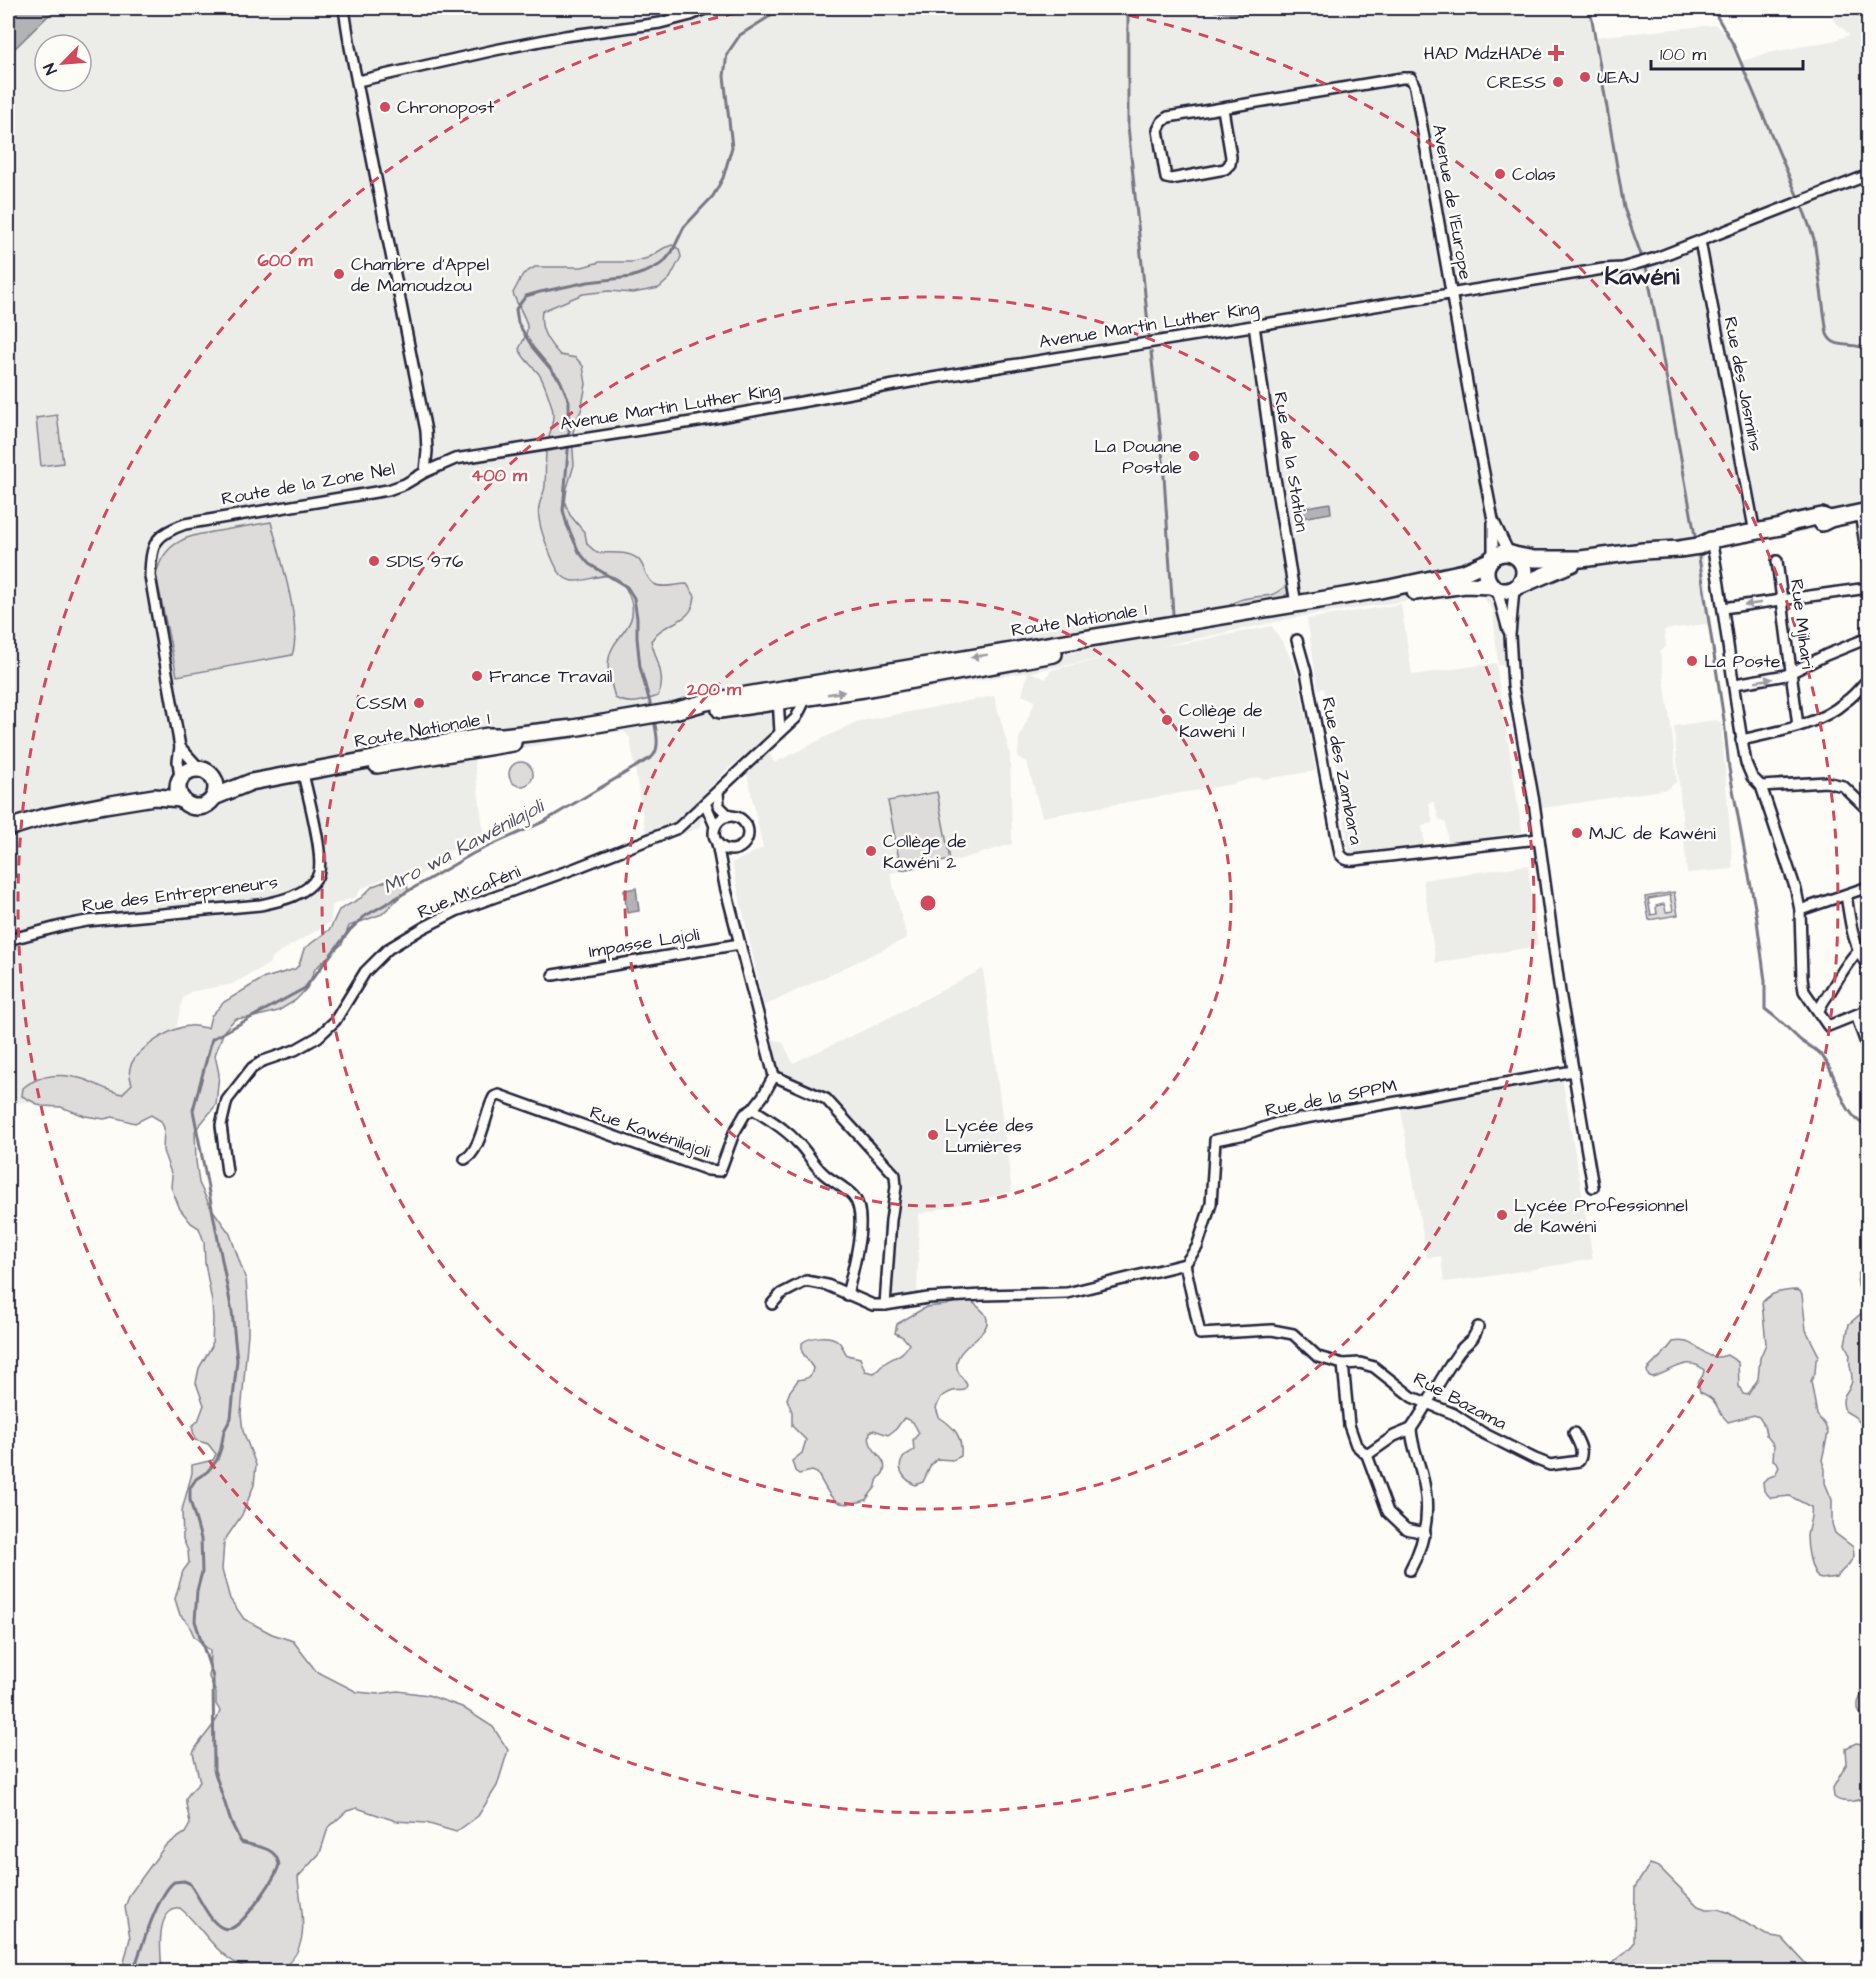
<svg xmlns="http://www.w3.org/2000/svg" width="1876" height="1979" viewBox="0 0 1876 1979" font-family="'Architects Daughter',sans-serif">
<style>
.built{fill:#ecece9;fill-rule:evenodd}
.green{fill:#dddcdb;stroke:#807f8b;stroke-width:1.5;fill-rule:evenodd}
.water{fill:#b2b2b7;stroke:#787885;stroke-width:1.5}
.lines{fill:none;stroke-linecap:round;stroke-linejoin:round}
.stream{stroke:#787885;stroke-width:3}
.minor-casing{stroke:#22223b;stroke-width:14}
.primary-casing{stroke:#22223b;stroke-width:20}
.minor{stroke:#fdfcf7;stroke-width:9}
.primary{stroke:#fdfcf7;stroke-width:15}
.oneway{fill:#9a9aa2}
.ring{fill:none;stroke:#d1495b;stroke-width:3;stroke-dasharray:10 8}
.poi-dot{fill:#d1495b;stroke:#fdfcf7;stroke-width:2}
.labels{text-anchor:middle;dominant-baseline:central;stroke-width:5;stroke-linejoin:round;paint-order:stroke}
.poi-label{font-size:18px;fill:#22223b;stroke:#fdfcf7;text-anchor:start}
.street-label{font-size:18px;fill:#22223b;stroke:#fdfcf7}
.water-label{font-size:20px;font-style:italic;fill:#545466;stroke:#fdfcf7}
.district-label{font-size:24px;font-weight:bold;fill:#22223b;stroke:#fdfcf7}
.centre{fill:#d1495b;stroke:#fdfcf7;stroke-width:3}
.ring-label{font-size:18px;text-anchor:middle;font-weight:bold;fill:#d1495b;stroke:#fdfcf7;stroke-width:5;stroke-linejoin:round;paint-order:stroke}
</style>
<rect width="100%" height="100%" fill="#fdfcf7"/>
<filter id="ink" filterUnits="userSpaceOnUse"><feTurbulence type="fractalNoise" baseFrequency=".0167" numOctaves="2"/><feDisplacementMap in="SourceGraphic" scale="12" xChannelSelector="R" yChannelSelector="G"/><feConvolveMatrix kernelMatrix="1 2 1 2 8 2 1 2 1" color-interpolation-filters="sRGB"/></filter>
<g filter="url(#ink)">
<g class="built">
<path d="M56,8H1130L1133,15L1217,16L1248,13L1288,14L1311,8H1588L1593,37L1716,25L1729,39L1738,62L1773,52L1832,41L1850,35L1833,20V8H1868V521L1702,549L1711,623L1664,630L1666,647L1660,652L1672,733L1677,781L1668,789L1538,809L1517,684V667L1498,665L1493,611L1485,599L1471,591L1299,617L1162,646L1186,643L1272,626L1285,646L1298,676L1316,771L1263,779L1257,777L1233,784L1042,817L1027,762L1018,758L1019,739L1035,701L1022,695L1028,672L884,696L773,710V725L769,736L728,769L699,799L703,817L699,828L648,846L630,738L624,731L588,736L474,757L484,838L440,855L421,875L384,878L361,889L356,897L332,905L331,922L283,950L271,959L269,964L232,984L190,992L183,998L172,1046L125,1099L8,1103V55ZM45,45H81V81H45ZM1118,655L1051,670L1046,679L1031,672Z"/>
<path d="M1401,604L1412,675L1496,663L1522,832L1448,843L1446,823L1439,819L1434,802L1429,803L1433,823L1422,826L1425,847L1350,856L1324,688L1318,689L1307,619Z"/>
<path d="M994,696L1010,754L1012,844L951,862L890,873L907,938L764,1006L732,863L763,848L746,769L766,752H769L774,763L856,722Z"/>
<path d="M1716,720L1721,723L1733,869L1687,873L1674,726Z"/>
<path d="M1528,865L1538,946L1436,963L1423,880Z"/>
<path d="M983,969L1012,1192L919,1214L917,1295L888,1300L899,1175L826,1095L783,1078L777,1064L771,1038L783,1043L793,1063L873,1026Z"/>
<path d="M1562,1077L1593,1259L1485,1277L1444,1282L1441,1256L1427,1258L1400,1105Z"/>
</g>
<g class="green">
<path d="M672,245L679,249L681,257L670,278L659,288L633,293L609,291L583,294L542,311C539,330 548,342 560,355L576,358L583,366L586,384L581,411L576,420L572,437L574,465L567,488L565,503L570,515L585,533L587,544L597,553C610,553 629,550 639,560C645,567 645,578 654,584C662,589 678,584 687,584L695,596C692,627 665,618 651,641C656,660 667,678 658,696C643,701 630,706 615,698C612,684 606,673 609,658C612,637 639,627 631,601C613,542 574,611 554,563C548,549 536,522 539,507C540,499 545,492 545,485C546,474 545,463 546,453C547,440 554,425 553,412C552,405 543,379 539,374C530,363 526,363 519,349C522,343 526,336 527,330C529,321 516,304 513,293L523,274L535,267H582L600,262H633L648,258L664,248Z"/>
<path d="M57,415L63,463L41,466L36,418Z"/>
<path d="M271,522C279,553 303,626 292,655L177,676L156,575C164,538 193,535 224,530C240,527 255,525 271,522Z"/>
<path d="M1287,585L1288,593L1282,598L1226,609C1237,596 1255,598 1271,595C1277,593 1282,589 1287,585Z"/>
<circle cx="521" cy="774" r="12"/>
<path d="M937,792L950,860L901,870L888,801Z"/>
<path d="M389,880L406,882L408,889L382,914L349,926L342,944L315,969L307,988L296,1000L278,1011L254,1017L235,1019L224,1031L215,1055L219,1074L216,1105L195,1131L196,1161L199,1183L210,1206L230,1234L246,1280L248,1305V1333L241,1414L243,1431L256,1465L254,1485L242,1515L224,1541L222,1570L230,1599L244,1619L272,1634L293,1641L316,1671L357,1692L378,1694L398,1691L428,1695L462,1707L493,1727L508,1750L497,1786L478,1816L456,1832L426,1823L396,1821L357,1808L347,1811L328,1828L320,1853L298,1877C299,1896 305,1917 302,1936C295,1977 256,1979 228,1958C209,1944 198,1923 180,1908C177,1909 173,1909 171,1911C156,1921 161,1956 162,1971H122L130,1938L125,1907L130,1894L165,1846L185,1833L190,1824C187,1797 178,1804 200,1782L193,1753C200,1738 216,1727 220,1711L216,1704V1693L209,1677L210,1651L194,1636L188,1623L180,1615L175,1599L183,1571L189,1563L188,1551L183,1539L182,1510L192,1473V1465L213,1460L216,1454L208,1444L195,1440L192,1426L198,1421L204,1405L196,1383L199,1368L212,1346L213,1319L212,1302L205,1263L204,1242L199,1228L191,1223L180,1209L171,1187L172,1176L163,1151L164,1128L161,1121L151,1115L135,1123L113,1117L104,1119L85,1116L61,1107L41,1106L22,1096L23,1088C40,1073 65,1073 86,1080C99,1085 107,1091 122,1094L132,1084C130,1077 128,1071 131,1065C137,1049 172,1027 189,1026C195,1025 202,1028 208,1028L211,1016L224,1002L262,979L295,969L299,965L304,949L330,929L339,910L361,898L373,886Z"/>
<path d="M1674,892L1678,915L1649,920L1645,897ZM1670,895L1673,911L1666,912L1664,904L1656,906L1657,914L1651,915L1648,899Z"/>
<path d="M1864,1267H1868V1432L1855,1417L1845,1411C1838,1392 1852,1392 1852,1379C1852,1370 1848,1364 1850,1355L1845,1344L1849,1324L1865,1310C1864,1295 1849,1279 1864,1267Z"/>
<path d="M1795,1290L1800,1291L1802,1295L1806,1330L1819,1356L1816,1360L1815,1373L1811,1381L1817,1415L1825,1425L1828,1433L1822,1460L1825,1469V1483L1832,1500V1524L1835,1533L1853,1547L1854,1556L1849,1564L1836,1577L1822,1579L1818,1578C1810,1568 1807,1548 1807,1536C1808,1525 1813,1518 1811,1507L1790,1496L1771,1498L1764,1491L1763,1482L1767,1478L1775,1475L1779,1467L1777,1462L1773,1460L1774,1445L1766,1435L1764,1425L1759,1417L1754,1415L1728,1422C1713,1408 1722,1402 1700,1392L1698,1383L1703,1375L1704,1370C1686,1354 1670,1374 1652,1377L1648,1375L1647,1370C1657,1360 1665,1353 1673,1342C1701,1336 1702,1365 1727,1355L1738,1362L1739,1386L1743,1394L1748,1395L1758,1379L1760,1358L1766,1344L1762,1303C1770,1292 1782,1291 1795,1290Z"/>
<path d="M964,1299H969C974,1304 984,1310 986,1316C995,1335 952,1346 957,1368C958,1374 964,1379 967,1385C964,1394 961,1389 953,1391C949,1392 945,1395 941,1397L936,1408L939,1417C954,1427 963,1436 961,1456L953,1460L937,1459L931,1465L923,1482L915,1485C906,1480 896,1471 902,1460C904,1455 910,1453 914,1450L913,1440L919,1433L913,1422L904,1418L896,1429L888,1435L874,1430L870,1432C865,1451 889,1457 884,1471C883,1475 880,1476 878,1479C876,1482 877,1485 875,1488C872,1492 869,1495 866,1500C832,1511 832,1498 817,1473L812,1471L799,1474L795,1471L792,1461L802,1453L806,1440L792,1426V1412L787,1399L790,1391L798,1380C807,1378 811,1379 813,1368L802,1352V1343C810,1336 831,1334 839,1342C842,1345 844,1351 847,1355L860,1358L865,1371L874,1373C879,1370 881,1366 885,1363C895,1356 903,1356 909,1344L903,1337L895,1333L897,1324L926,1307L946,1305Z"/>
<path d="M1868,1687V1723C1853,1711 1856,1699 1868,1687Z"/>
<path d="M1856,1743L1868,1745V1796C1859,1801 1843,1805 1834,1797L1833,1788L1847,1763L1846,1748Z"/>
<path d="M1650,1864L1659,1867L1698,1906L1706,1909H1718L1727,1912L1766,1935L1782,1938L1807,1965L1821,1971H1610L1609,1967C1616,1957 1627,1953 1634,1943L1635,1887Z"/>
</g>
<g class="water">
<path d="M8,8H56L8,55Z"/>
<path d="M1206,8H1302C1281,15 1227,17 1206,8Z"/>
<path d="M1330,503L1331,513L1302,518L1300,508Z"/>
<path d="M636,888L639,911L627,913L624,890Z"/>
</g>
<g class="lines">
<g class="stream">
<path d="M1135,8L1128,16V126L1149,334"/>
<path d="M1590,8L1624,208L1647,271L1696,541"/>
<path d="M1712,8L1733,44L1805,214L1814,239L1827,334C1834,351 1855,341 1868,350"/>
<path d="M1151,352L1163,461L1173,614"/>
<path d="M1698,551L1724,720L1729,768L1756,913L1765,981V1009C1777,1018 1787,1027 1797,1037C1805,1046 1816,1047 1823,1057C1840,1079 1840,1114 1868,1127"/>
<path d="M652,710L640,667L637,638V618L634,598L627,587L589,564L579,552L567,525L563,510L569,439V401L560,380L533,348L518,323L516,309L526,296L540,292L588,282L631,277L648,271L663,263L672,252L684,227L713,196L723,178L732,147L724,76L727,54L740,35L783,8"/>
<path d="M133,1972C141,1950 157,1895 174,1882L184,1881L189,1883C199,1895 209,1923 223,1928C226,1929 229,1929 232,1928C244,1923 277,1877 279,1864C275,1846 256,1847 241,1842L231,1822L214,1770L213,1677L195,1621L197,1591L202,1572L201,1539L190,1500V1488L196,1479L207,1472L217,1460L221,1448L224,1431L231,1418L237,1360L232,1312L193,1110L212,1039L305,988L350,930L365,916L474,853L543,822L652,757C661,748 656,731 654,720"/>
</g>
<g class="minor-casing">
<g id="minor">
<path d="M358,81L495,50L565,36L660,23L691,15L707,8"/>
<path d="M1223,109L1231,157L1230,164L1225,169L1171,179L1166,178L1158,130L1162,122L1168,117L1402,78H1411L1415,87L1472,411L1493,520L1509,553"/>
<path d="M1700,241L1755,533"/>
<path d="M1254,325L1275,478L1296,604"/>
<path d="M425,472L455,459L698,421L932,378L1603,269L1622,268L1656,258L1868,175"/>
<path d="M1860,513L1868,563"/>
<path d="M1711,540C1726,614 1732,689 1746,763L1752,777L1761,786L1796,890L1800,910L1802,978L1804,991L1828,1026L1868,1010"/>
<path d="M1493,558V523"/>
<path d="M1777,561L1798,726"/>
<path d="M1514,589L1510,635L1513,686L1534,802L1560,992L1593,1187"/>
<path d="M1497,590L1508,630"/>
<path d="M1723,608L1868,588"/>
<path d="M1297,640L1306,672L1340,854C1345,860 1348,861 1355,860L1538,839"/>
<path d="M1735,684L1786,675L1826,655L1868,638"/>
<path d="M778,698L780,732"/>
<path d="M1741,740C1775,732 1818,726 1845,702C1854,696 1861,687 1868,679"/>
<path d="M180,747L199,768"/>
<path d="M180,778L178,761L180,747L150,576C151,544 154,535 185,524L388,490L405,484L425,472L427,451L426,431L350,47L344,9L346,8"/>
<path d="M1761,786L1826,782L1843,786L1868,810"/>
<path d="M718,792L719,806L729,816"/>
<path d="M705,803L715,826"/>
<circle cx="731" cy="833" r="17"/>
<path d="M1846,895C1851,925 1851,940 1868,967"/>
<path d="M1800,910L1868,887"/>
<path d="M8,940L61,926L87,921L260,905C279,901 306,896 317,877C327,861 307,794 303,773"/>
<path d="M553,975L740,944"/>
<path d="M1819,1011C1822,1001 1828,996 1833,987C1841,974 1847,962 1858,951"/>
<path d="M1856,1015L1868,1049"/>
<path d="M774,1076L826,1099L895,1175L896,1187L891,1220L885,1305"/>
<path d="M753,1109C768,1119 785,1128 797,1142C807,1151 813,1165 824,1174C833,1182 845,1187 853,1196C870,1215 852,1272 847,1295"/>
<path d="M465,1159C481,1151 485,1113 494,1097L499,1095L708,1170L720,1171L734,1133L745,1114L753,1109L763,1096L774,1076L725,886L717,843"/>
<path d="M227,1172L221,1125L227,1100L252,1068L263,1061L295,1050L318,1037L335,1021L365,972L388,949L423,928L456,911L576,868L678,828L796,718L803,704L802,696"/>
<path d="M1185,1264L1200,1334L1272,1330L1293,1334L1318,1357L1343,1364L1360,1363L1374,1367L1412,1397L1454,1414L1483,1433L1535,1459L1550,1465L1579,1461C1585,1451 1578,1442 1574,1433"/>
<path d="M772,1304L781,1294L806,1281L827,1285L873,1305H885L928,1298L983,1295L1067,1293L1185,1264L1197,1247L1211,1204L1215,1140L1246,1134L1277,1123L1573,1071"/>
<path d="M1343,1364L1349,1425L1356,1445L1367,1455L1388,1512L1406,1529L1425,1533"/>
<path d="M1367,1455L1394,1436L1411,1429"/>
<path d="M1410,1570C1426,1541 1431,1508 1422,1475C1418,1459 1412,1445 1411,1429C1428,1404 1441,1377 1459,1352C1468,1340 1472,1344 1478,1327"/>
</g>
</g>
<g class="primary-casing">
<g id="primary">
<path d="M1822,523L1830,519L1868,511"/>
<circle cx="1505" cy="572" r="19"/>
<path d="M1514,555L1534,559H1581L1643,551L1679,549L1699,546L1711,540L1781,527L1794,522L1822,516L1830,519"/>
<path d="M1519,586L1573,563"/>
<path d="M1415,592L1465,585L1492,586"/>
<path d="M720,710L864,689L1054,654"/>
<path d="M377,765L513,743"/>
<circle cx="197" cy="788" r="19"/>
<path d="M214,797L251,782L373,759L397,751L488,736H503L573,728L674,711L706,702L758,693L1380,590L1464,572L1489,561"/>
<path d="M8,828L44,817L105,805L154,797L182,799"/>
</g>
</g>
<use href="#minor" class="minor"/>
<use href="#primary" class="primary"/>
</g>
<defs><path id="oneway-solid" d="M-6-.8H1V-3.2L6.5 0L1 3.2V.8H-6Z" transform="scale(1.5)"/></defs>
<g class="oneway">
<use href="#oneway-solid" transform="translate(1753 604) rotate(172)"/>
<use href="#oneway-solid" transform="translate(979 656) rotate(171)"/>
<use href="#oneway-solid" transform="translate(1764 680) rotate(-9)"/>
<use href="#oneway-solid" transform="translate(836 693) rotate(-8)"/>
</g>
</g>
<g class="ring">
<circle cx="928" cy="903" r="303"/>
<circle cx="928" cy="903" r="606"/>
<path d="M1094 8A910 910 0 1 1 762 8"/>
</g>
<g class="poi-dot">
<path d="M1553 44h6v6h6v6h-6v6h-6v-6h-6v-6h6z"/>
<circle cx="1585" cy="77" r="6"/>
<circle cx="1558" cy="82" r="6"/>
<circle cx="385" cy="107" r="6"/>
<circle cx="1500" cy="174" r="6"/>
<circle cx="339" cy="274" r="6"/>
<circle cx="1194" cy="456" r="6"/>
<circle cx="374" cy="561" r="6"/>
<circle cx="1692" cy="661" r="6"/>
<circle cx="477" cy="676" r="6"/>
<circle cx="419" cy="703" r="6"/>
<circle cx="1167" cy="720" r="6"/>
<circle cx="1577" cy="833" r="6"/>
<circle cx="871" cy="851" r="6"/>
<circle cx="933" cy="1135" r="6"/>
<circle cx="1502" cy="1215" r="6"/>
</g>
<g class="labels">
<g class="poi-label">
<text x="1542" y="53" text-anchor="end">HAD MdzHADé</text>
<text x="1597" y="77">UEAJ</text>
<text x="1546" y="82" text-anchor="end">CRESS</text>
<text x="397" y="107">Chronopost</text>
<text x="1512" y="174">Colas</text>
<text x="351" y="264">Chambre d'Appel<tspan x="351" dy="21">de Mamoudzou</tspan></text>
<text x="1182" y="446" text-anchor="end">La Douane<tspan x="1182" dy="21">Postale</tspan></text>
<text x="386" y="561">SDIS 976</text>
<text x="1704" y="661">La Poste</text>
<text x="489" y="676">France Travail</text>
<text x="407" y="703" text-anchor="end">CSSM</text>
<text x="1179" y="710">Collège de<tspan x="1179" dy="21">Kaweni 1</tspan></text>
<text x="1589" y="833">MJC de Kawéni</text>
<text x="883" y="841">Collège de<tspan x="883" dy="21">Kawéni 2</tspan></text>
<text x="945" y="1125">Lycée des<tspan x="945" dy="21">Lumières</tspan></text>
<text x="1514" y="1205">Lycée Professionnel<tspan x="1514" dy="21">de Kawéni</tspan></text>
</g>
<g class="street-label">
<text transform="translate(1452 202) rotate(80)">Avenue de l’Europe</text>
<text transform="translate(1149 325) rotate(-9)">Avenue Martin Luther King</text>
<text transform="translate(1743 384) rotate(79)">Rue des Jasmins</text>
<text transform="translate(670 407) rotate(-9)">Avenue Martin Luther King</text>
<text transform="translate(1291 462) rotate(81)">Rue de la Station</text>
<text transform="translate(308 484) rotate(-10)">Route de la Zone Nel</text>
<text transform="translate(1079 620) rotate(-9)">Route Nationale 1</text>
<text transform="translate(1802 624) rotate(83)">Rue Mjihari</text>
<text transform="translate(422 730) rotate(-10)">Route Nationale 1</text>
<text transform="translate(1342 771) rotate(79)">Rue des Zambara</text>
<text transform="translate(469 892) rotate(-23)">Rue M'caféni</text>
<text transform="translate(180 894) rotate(-7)">Rue des Entrepreneurs</text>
<text transform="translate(644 943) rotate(-9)">Impasse Lajoli</text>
<text transform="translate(1331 1098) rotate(-11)">Rue de la SPPM</text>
<text transform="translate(650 1132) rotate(19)">Rue Kawénilajoli</text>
<text transform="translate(1460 1401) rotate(28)">Rue Bazama</text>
</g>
<g class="water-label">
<text transform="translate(463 847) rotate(-28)">Mro wa Kawénilajoli</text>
</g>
<g class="district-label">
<text x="1642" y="277">Kawéni</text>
</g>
</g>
<circle cx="928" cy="903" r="9" class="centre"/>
<g class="ring-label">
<text x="285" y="266">600 m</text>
<text x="499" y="481">400 m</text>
<text x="714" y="695">200 m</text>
</g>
<rect width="1876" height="1979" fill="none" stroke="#fdfcf7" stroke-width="30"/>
<rect x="15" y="15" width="1846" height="1949" fill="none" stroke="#22223b" stroke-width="2" filter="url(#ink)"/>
<g transform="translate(63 63) rotate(245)"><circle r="28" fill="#fdfcf7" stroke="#a5a5ac" stroke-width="1.5"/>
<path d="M0-4.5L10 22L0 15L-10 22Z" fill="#d1495b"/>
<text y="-9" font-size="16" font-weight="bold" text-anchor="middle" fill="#22223b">N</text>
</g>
<path d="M1651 60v9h152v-9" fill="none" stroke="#22223b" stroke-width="3"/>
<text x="1660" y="60" font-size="18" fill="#22223b" stroke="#fdfcf7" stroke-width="4.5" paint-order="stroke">100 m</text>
</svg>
